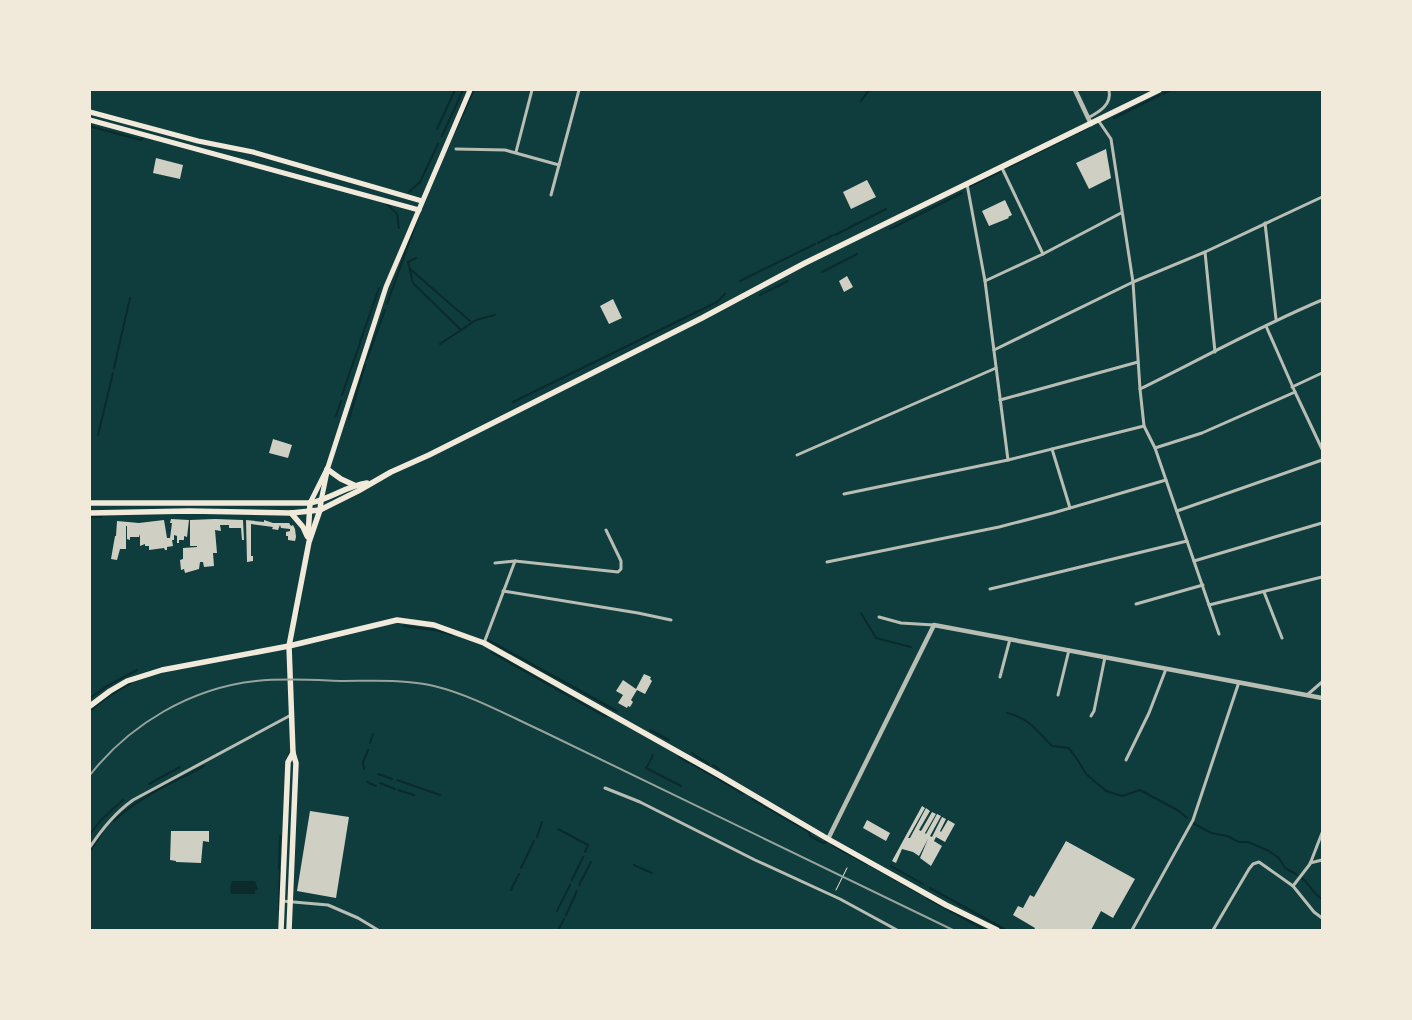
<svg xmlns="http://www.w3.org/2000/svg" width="1412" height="1020" viewBox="0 0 1412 1020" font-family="'DM Sans',sans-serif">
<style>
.water{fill:#0a2a2b}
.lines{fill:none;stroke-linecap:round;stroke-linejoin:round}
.stream{stroke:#0a2a2b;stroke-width:2}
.building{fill:#cfcfc3}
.path{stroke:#f1e9da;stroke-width:1}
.minor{stroke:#b8beb3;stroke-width:3}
.tertiary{stroke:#b8beb3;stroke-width:4.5}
.secondary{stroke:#f1e9da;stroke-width:5}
.primary{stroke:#f1e9da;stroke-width:5.5}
.rail{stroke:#97a49c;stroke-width:2}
</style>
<rect width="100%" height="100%" fill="#0f3d3e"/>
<path class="water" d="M232,881H255L258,889L255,891V894H231L230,887Z"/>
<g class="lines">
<g class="stream">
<path d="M1163,94L1171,90"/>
<path d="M861,101L869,90"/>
<path d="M1146,102L1160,95"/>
<path d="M1114,118L1144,103"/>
<path d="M90,125L92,127L141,140L144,137"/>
<path d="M437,129L455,90"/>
<path d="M455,131L474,90"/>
<path d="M442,136L463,90"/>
<path d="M258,156L265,158"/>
<path d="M1009,167L1089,127"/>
<path d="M970,186L1004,170"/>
<path d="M409,192L420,182L438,144"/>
<path d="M386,203L397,214L399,228"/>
<path d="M890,229L962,193"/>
<path d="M835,235L886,209"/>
<path d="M818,243L833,235"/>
<path d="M416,258L408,262L413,283L461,330"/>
<path d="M410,269L470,321"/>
<path d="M822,272L857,254"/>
<path d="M740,281L815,244"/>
<path d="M760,295L788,281"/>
<path d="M387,304L419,215"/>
<path d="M360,342L379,288"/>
<path d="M440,344L476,320L495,315"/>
<path d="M367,359L385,310"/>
<path d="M114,368L130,298"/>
<path d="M342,395L360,343"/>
<path d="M513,402L717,302L725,294"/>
<path d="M336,416L341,401"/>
<path d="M349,419L365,365"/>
<path d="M98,435L113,373"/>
<path d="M90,517H102"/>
<path d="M861,613L876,638L911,647"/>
<path d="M298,615L300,606"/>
<path d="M404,626L433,630"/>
<path d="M435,630L452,635"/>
<path d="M488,640L617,711"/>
<path d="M491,652L606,717"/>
<path d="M90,698L107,686L137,670"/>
<path d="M90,711L106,698L131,683"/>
<path d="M1007,713C1029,718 1037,731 1052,746L1069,748L1079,762L1086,774L1106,791L1122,796L1140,790L1179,811L1187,818"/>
<path d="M650,730L669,740"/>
<path d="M370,743L373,734"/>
<path d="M692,753L702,760"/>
<path d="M679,757L689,763"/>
<path d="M703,760L709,764"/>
<path d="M650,761L653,755"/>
<path d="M649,763L646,768L681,786"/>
<path d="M692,764L718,779"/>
<path d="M713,765L719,769"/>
<path d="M364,769L363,762L368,750"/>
<path d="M378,774L392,779"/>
<path d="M397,780L440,795"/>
<path d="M720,780L743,794"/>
<path d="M367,782L376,786"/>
<path d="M380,783L395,789"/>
<path d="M149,784L180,767"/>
<path d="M398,790L414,795"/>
<path d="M752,799L757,802"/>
<path d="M759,803L767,808"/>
<path d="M769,809L809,832L810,836L823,843L827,842"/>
<path d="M114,821C140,796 173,783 204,766"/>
<path d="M1191,822L1211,833L1227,836L1239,842H1248L1269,851L1279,858L1285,868L1296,874"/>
<path d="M558,829L588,845L585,852"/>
<path d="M90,834L101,820L123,800"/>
<path d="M537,837L542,822"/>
<path d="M832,845L867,864"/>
<path d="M90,851L102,833"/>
<path d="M634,865L652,873"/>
<path d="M871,866L920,894"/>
<path d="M891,866L923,884"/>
<path d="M521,868L534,841"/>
<path d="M279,869L280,836"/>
<path d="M1298,876C1308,879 1310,892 1322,899"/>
<path d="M572,880L583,857"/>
<path d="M579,885L591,862"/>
<path d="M930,888L1006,930"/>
<path d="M511,890L519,874"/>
<path d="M927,898L985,930"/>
<path d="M279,910L280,870"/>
<path d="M557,911L570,885"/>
<path d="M566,915L577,891"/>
<path d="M558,930L564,919"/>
</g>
</g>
<g class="building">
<path d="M1106,149L1111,178L1089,189L1076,163Z"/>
<path d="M156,158L183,165L180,179L153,173Z"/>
<path d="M867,180L876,197L851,209L843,192Z"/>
<path d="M1005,200L1012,215L1008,217L1009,218L989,226L982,211Z"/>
<path d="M847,276L853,287L844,292L839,281Z"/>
<path d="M613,299L622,318L609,324L600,306Z"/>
<path d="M273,439L292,445L288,458L269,453Z"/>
<path d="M171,519L189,520L187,537L184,536V540H179V543H177V536L174,535V540H172L173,546L167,547V550H165L164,548L149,550V546H145V544L140,546V534L139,537H130V540L127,539V526H126V549H120L117,560L111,559L115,536H116L117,521L139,523L164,520L167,538H170L172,523H170Z"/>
<path d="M215,519L243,520L244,540H242L241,528H229V525H220L221,531L215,530L217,553H213L214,566L204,567L203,562H200L199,569L185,573L184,569L181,570L180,560L183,559V548L197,547V546H190V520Z"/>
<path d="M246,520L264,522V520L273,523H289L291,526L293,525L295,529L296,537L295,541L288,540V536H286V532L290,531V529L281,528L280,525L278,530L272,529L273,527L251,524V556H253V561L247,562Z"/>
<path d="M644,674L651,677L650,679L652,681L645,694L637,690L631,700L633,702L630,707L628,706L627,708L618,703L623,695L616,691L623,680L636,689Z"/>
<path d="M922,806L925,808L908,838H910L926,808L930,811L919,830L921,831L932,812L936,814L925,833L926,834L937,814L941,816L930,836L932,837L942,817L946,819L940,831L941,832L948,820L955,824L945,842L936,837L934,841L942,846L931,866L920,858L928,839L919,856L913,852L902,849L896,863L892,861Z"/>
<path d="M310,811L349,817L336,898L297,891Z"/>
<path d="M867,820L890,833L886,841L863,828Z"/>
<path d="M171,831H209V842L203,841L201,863L176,862V861L170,860Z"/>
<path d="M1066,841L1135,879L1113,918L1101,911L1091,930H1034L1035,928L1013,915L1018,906L1023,908L1030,895L1034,897Z"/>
</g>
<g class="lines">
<path class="path" d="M836,890L847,868"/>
<g class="minor">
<path d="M1088,118C1099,112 1112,105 1109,90"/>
<path d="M1098,120L1111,139L1133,282L1140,389L1144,426L1155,448L1219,634"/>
<path d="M456,149L505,150L559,165"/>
<path d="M516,152L532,90"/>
<path d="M1002,168L1043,254"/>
<path d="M967,184L985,281L1008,460"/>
<path d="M551,195L579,90"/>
<path d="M1265,223L1276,319"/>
<path d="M1205,252L1215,352"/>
<path d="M985,281L1043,254L1121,213"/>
<path d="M1266,326L1295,392L1322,449"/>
<path d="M994,350L1133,282L1205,252L1322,197"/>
<path d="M1292,387L1322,373"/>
<path d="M1140,389C1201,359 1260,326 1322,300"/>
<path d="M1000,400L1138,362"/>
<path d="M1155,448L1202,433L1295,392"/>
<path d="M1052,449L1070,508"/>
<path d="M797,455L996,368"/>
<path d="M844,494L1008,460L1144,426"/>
<path d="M1177,511L1322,460"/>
<path d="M1194,561L1322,523"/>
<path d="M827,562L999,527L1053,513L1166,480"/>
<path d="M495,563L515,561L618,572L621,569V561L606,530"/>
<path d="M990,589L1187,541"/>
<path d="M503,591L638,613L671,620"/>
<path d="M1264,592L1282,638"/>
<path d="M1136,604L1203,585"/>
<path d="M1209,605L1322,577"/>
<path d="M879,617L901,623L934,625"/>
<path d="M484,643L515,561"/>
<path d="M1000,677L1010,639"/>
<path d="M1058,695L1069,650"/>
<path d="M1307,695L1322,682"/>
<path d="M1091,716L1094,711L1105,657"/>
<path d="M1126,760L1149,713L1166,669"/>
<path d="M605,788L640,802L755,860L840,899L897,930"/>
<path d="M90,847C103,828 115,813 133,800L291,715"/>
<path d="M1310,863L1322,860"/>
<path d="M1293,886L1310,864L1322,833"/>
<path d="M282,901L328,905L358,918L378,930"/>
<path d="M1132,930L1193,820L1239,682"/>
<path d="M1213,930L1249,869L1253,864L1259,862L1293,886L1314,912L1322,918"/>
</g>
<g class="tertiary">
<path d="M1075,90L1091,124"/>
<path d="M828,839L934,625L1322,698"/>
</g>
<g class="secondary">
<path d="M90,112L198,141L253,152L422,201"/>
<path d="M90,120L419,210"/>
<path d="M321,501L327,472"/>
<path d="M310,503L328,467L386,287L470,90"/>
</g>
<g class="primary">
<path d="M327,469L341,479L354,485"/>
<path d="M90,503H310C330,499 346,486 367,483"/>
<path d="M90,513L189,511L291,513L320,510L358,491L391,472L429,455L702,318L805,263L1159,90"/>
<path d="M291,513L303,527L307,536"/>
<path d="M308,537L310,503"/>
<path d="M90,706L110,691L127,681L162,670L289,646L397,620L434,625L484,643L719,775L828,839L946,905L997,930"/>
<path d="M281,930L288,762L293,753"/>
<path d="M289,930L296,763L293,753L289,646L309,542L320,510L321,501"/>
</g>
<path class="rail" d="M90,775C130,724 191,688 256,681C285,678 314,680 343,681C373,681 405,679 434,686C471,695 507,715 542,731L953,930"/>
</g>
<rect width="1412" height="1020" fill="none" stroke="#f1e9da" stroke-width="182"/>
</svg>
